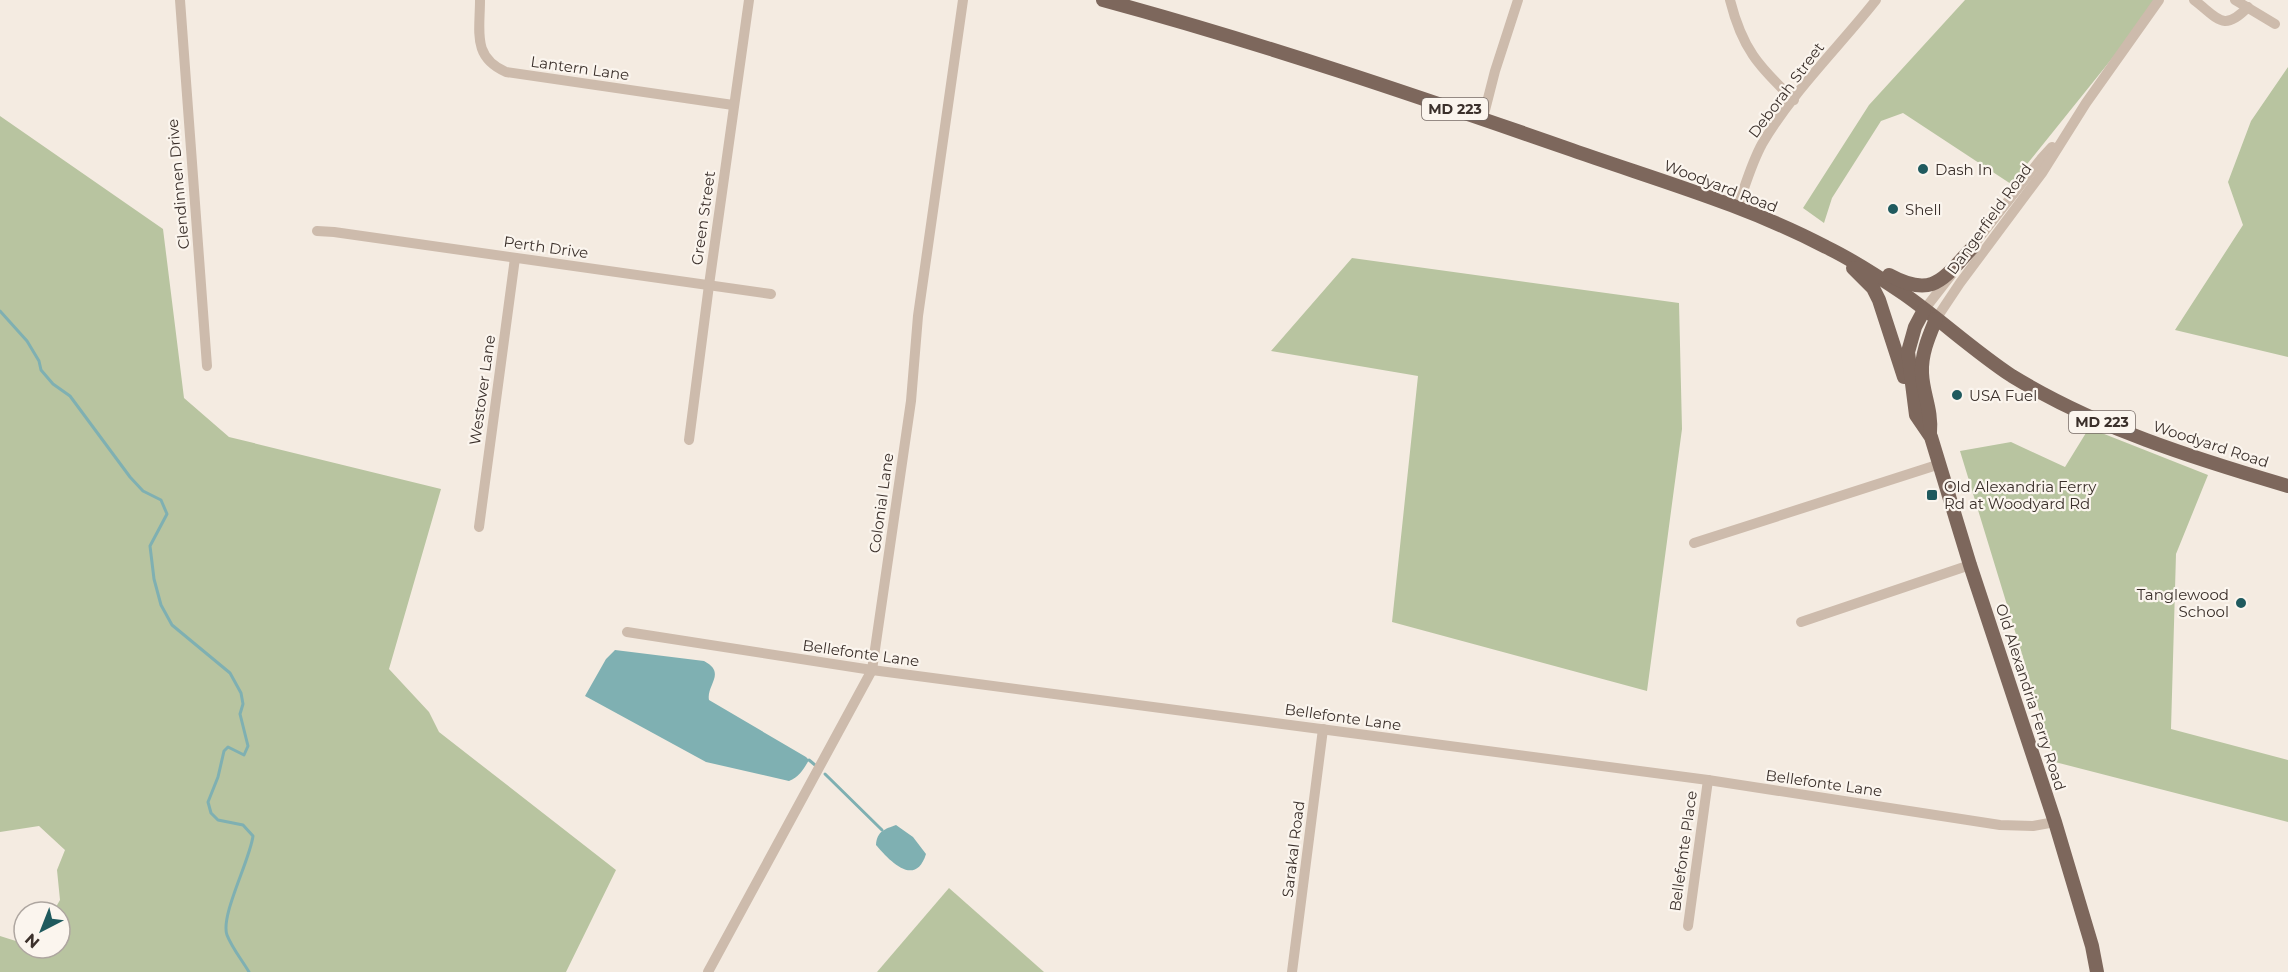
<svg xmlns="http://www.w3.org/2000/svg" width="2288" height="972" viewBox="0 0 2288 972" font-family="Montserrat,sans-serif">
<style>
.green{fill:#b8c4a0}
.water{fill:#7fb0b2}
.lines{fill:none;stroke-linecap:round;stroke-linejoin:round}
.stream{stroke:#7fb0b2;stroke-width:3}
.minor{stroke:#cdbbac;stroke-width:10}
.major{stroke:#7d675c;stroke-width:14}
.poi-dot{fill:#1f5a5e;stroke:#fbf5ee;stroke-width:2}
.labels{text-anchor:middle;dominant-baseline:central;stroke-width:4.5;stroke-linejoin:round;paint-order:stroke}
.shield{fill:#fbf5ee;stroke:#756b66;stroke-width:1.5}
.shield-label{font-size:14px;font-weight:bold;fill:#3b302b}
.street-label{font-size:15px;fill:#3b302b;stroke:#fbf5ee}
.poi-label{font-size:15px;fill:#3b302b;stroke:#fbf5ee;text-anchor:start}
</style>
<rect width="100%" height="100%" fill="#f4ebe1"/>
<g class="green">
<path d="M1965,0H2159L2011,184L1903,113L1881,121L1832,198L1824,223L1803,208L1869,105Z"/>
<path d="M2288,67V357L2175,330L2243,225L2228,182L2251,121Z"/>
<path d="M0,116L163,229L184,398L229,437L441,489L389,669L429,712L439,732L616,870L566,972H0V936L19,942L24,941V948H60V912H53L60,900L57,870L65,850L39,826L0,832Z"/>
<path d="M1352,258L1679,303L1682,429L1647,691L1392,622L1418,376L1271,351Z"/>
<path d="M2089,428L2208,475L2176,554L2171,729L2288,760V822L2055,762L1960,451L2011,442L2065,467Z"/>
<path d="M949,888L1044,972H877Z"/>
</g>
<g class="water">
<path d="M615,650L704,661C727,673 706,685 709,700L806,757L809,760C803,770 799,777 789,781L706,762L585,696L606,659Z"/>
<path d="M896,825L913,837L926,854C915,889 888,859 876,845C877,831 885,829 896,825Z"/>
</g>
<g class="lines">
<g class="stream">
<path d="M0,311L27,341L39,361L41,370L53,384L70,396L130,477L143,491L161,500L167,514L150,546L154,579L161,605L172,625L230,673L241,693L243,704L240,714L248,746L244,755L228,747L224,751L218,777L208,802L211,813L218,820L243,825L253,836C250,860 220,916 227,935C232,948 242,960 249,972"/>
<path d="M809,760L815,765"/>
<path d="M825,774L882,830"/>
</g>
<g class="minor">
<path d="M180,0L207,366"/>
<path d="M480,0C480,32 472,57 506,72L733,105"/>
<path d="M1730,0C1742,48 1758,66 1794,100"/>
<path d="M2194,0C2218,18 2223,33 2248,7"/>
<path d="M2235,0L2275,24"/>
<path d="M1483,118L1495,71L1518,0"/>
<path d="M1737,208C1745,187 1751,164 1762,144C1793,91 1839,47 1876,0"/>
<path d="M317,231L334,232L771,294"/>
<path d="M1968,252L2041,159L2052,147"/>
<path d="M1924,310L1952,274"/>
<path d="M1936,319L1960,283L2042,173L2086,103L2159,0"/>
<path d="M689,440L709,285L749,0"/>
<path d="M479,527L515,258"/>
<path d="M1694,543L1940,464"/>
<path d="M1801,622L1970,565"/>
<path d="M627,632L872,670L1708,780L2000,825L2033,826L2055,822"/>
<path d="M1688,926L1708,780"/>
<path d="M708,972L872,670L911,401L918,316L963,0"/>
<path d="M1292,972L1323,729"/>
</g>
<g class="major">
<path d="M1103,0C1262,43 1417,96 1572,150C1657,180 1746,205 1826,247C1853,260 1879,277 1904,294C1941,320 1974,351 2012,376C2097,428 2193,458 2288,486"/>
<path d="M1853,268L1873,288L1879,300L1904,377"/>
<path d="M1889,275C1933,299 1943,279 1972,248"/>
<path d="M1924,310L1915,327L1908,352L1916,415L1931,437L1970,565L2055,822L2092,946L2097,972"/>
<path d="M1930,433C1932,409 1923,395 1922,373C1921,354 1929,336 1936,319"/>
</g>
</g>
<g class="poi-dot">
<circle cx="1923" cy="169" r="6"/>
<circle cx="1893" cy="209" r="6"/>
<circle cx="1957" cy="395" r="6"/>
<rect x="1926" y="489" width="12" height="12" rx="3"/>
<circle cx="2241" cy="603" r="6"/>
</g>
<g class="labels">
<g class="shield">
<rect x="1422" y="98" width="66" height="22" rx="4.5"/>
<rect x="2069" y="411" width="66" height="22" rx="4.5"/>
</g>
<g class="shield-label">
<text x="1455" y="109">MD 223</text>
<text x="2102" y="422">MD 223</text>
</g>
<g class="street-label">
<text transform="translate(580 68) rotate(8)">Lantern Lane</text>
<text transform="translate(1786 90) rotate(-53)">Deborah Street</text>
<text transform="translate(178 184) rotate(-95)">Clendinnen Drive</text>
<text transform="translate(1721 186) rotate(21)">Woodyard Road</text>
<text transform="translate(703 218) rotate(-82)">Green Street</text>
<text transform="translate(1989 219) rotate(-54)">Dangerfield Road</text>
<text transform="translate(546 247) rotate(8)">Perth Drive</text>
<text transform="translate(482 390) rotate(-82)">Westover Lane</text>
<text transform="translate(2211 444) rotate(18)">Woodyard Road</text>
<text transform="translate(881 503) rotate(-82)">Colonial Lane</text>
<text transform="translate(861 653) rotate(8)">Bellefonte Lane</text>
<text transform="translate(2031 697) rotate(72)">Old Alexandria Ferry Road</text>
<text transform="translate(1343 717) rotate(8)">Bellefonte Lane</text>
<text transform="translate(1824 783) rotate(8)">Bellefonte Lane</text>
<text transform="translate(1293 849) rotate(-83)">Sarakal Road</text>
<text transform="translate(1683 851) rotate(-82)">Bellefonte Place</text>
</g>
<g class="poi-label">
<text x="1935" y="169">Dash In</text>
<text x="1905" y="209">Shell</text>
<text x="1969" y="395">USA Fuel</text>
<text x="1944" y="486">Old Alexandria Ferry<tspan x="1944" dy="17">Rd at Woodyard Rd</tspan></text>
<text x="2229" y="594" text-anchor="end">Tanglewood<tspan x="2229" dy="17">School</tspan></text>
</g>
</g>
<g transform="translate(42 930) rotate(222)"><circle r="28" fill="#fbf5ee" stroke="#aea6a0" stroke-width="1.5"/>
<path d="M0-4.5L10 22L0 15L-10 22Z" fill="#1f5a5e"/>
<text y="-9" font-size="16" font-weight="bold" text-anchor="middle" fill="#3b302b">N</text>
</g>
</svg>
